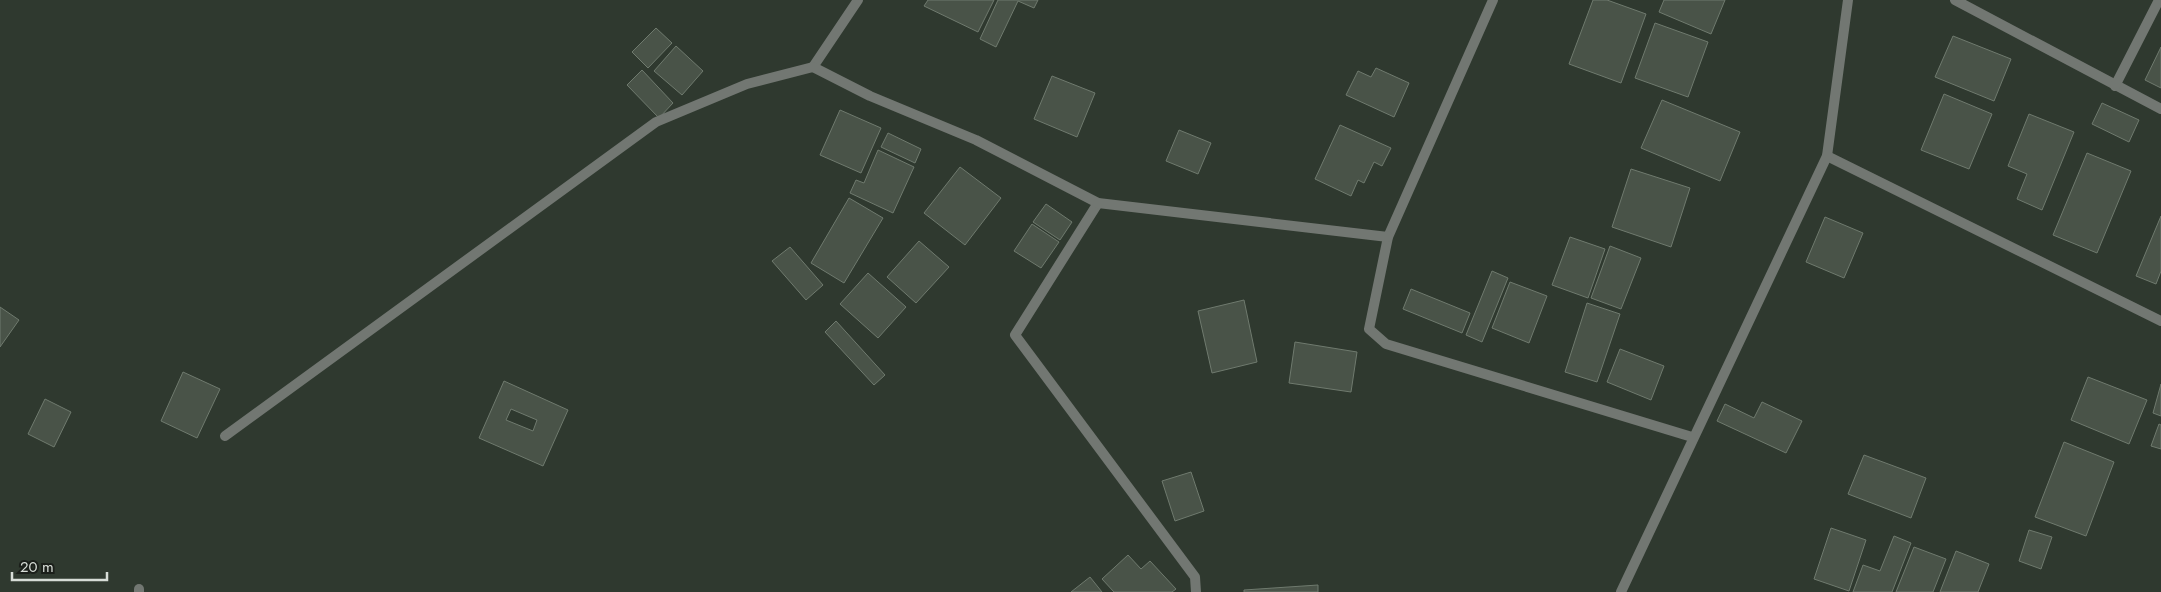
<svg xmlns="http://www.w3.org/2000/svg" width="2161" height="592" viewBox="0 0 2161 592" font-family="Jost,sans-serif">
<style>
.building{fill:#495348;stroke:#6f7a6e;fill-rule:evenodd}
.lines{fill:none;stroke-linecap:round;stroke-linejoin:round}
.minor{stroke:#727772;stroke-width:10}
</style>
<rect width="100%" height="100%" fill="#2f392f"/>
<g class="building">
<path d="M928,0H994L978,32L924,6Z"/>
<path d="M998,0H1038L1034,8L1018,1L996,47L980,39Z"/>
<path d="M1593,0H1607L1646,14L1621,83L1569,64Z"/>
<path d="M1664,0H1725L1711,34L1659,12Z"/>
<path d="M1655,23L1708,42L1688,97L1635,78Z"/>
<path d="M656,28L672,43L648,68L632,52Z"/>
<path d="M1953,36L2011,59L1994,101L1935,77Z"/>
<path d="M676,46L703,71L682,95L654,71Z"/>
<path d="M2161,47V88L2145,80Z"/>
<path d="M1376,68L1409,83L1394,117L1346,95L1358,71L1371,77Z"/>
<path d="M642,70L673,103L659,118L627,85Z"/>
<path d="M1052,76L1095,93L1077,137L1034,119Z"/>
<path d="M1944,94L1992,114L1969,169L1921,150Z"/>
<path d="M1662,100L1740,132L1720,181L1641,148Z"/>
<path d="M2102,103L2139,120L2129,142L2092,124Z"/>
<path d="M840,110L881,128L861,173L820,155Z"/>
<path d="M2029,114L2074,132L2042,210L2017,199L2027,174L2008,166Z"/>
<path d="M1340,125L1391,148L1382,166L1374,162L1364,183L1358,180L1351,196L1315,179Z"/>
<path d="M1179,130L1211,143L1198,174L1166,161Z"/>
<path d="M888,133L921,149L915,163L881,147Z"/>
<path d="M878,150L914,167L893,213L850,193L856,180L864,183Z"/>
<path d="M2087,153L2131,171L2097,253L2053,235Z"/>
<path d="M960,167L1001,198L965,245L924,213Z"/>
<path d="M1631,169L1690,188L1671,247L1612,227Z"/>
<path d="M849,198L883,218L844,283L811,263Z"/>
<path d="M1046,204L1072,222L1060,240L1033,222Z"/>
<path d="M2161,216V271L2156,284L2136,276Z"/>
<path d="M1825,217L1863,233L1844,278L1806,262Z"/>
<path d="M1032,224L1059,242L1041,268L1014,251Z"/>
<path d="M1570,237L1605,249L1588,298L1552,285Z"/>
<path d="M919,241L949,267L916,303L887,277Z"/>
<path d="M1610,246L1641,258L1621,309L1591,298Z"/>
<path d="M790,247L823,285L806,300L772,261Z"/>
<path d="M1492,271L1508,278L1482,342L1466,335Z"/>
<path d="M868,273L906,307L878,338L840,304Z"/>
<path d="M1510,282L1547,296L1529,343L1492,328Z"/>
<path d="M1411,289L1470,313L1462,333L1403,309Z"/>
<path d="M1244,300L1257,362L1212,373L1198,311Z"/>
<path d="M1587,303L1620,314L1597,382L1565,372Z"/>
<path d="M0,307L19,320L0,347Z"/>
<path d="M836,321L885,375L874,385L825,332Z"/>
<path d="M1295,342L1357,352L1351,392L1289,383Z"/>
<path d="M1620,349L1664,366L1651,400L1607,382Z"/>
<path d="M183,372L220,389L197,438L161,421Z"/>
<path d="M2088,377L2147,400L2129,444L2071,420Z"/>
<path d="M504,381L568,410L543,466L479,438ZM511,409L537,420L533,431L506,420Z"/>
<path d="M2161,384V416L2153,413Z"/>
<path d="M45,399L71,412L54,447L28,434Z"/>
<path d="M1762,402L1802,421L1786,453L1717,421L1725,404L1754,418Z"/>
<path d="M2159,424L2161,425V449L2151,446Z"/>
<path d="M2064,442L2114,462L2086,536L2035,517Z"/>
<path d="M1864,455L1926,478L1911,518L1848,494Z"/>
<path d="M1191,472L1204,511L1175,521L1162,481Z"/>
<path d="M1831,528L1866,540L1849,591L1814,579Z"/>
<path d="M2029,530L2052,537L2041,569L2019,561Z"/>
<path d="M1894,536L1911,543L1892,592H1853L1863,565L1880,571Z"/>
<path d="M1914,547L1946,559L1933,592H1896Z"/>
<path d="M1956,551L1989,564L1978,592H1940Z"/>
<path d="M1128,555L1141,569L1150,561L1176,589L1172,592H1114L1102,579Z"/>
<path d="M1090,577L1102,592H1071Z"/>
<path d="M1318,585V592H1244V590Z"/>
</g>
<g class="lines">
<g class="minor">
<path d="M1493,0L1388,237L1369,329L1386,344L1692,437"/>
<path d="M1955,0L2161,109"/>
<path d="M813,67L858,0"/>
<path d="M2115,86L2159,0"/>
<path d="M1827,156L2161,321"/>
<path d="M1098,203L1015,335L1195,577L1196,592"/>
<path d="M225,436L656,122L747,84L813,67L870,96L976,140L1098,203L1388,237"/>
<path d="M139,592V589"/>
<path d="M1621,592L1827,156L1848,0"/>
</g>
</g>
<path d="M12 572v8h95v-8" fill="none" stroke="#d7ddd7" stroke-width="2.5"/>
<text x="20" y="572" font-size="15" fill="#d7ddd7" stroke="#1b1f1a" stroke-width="4" paint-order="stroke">20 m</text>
</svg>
